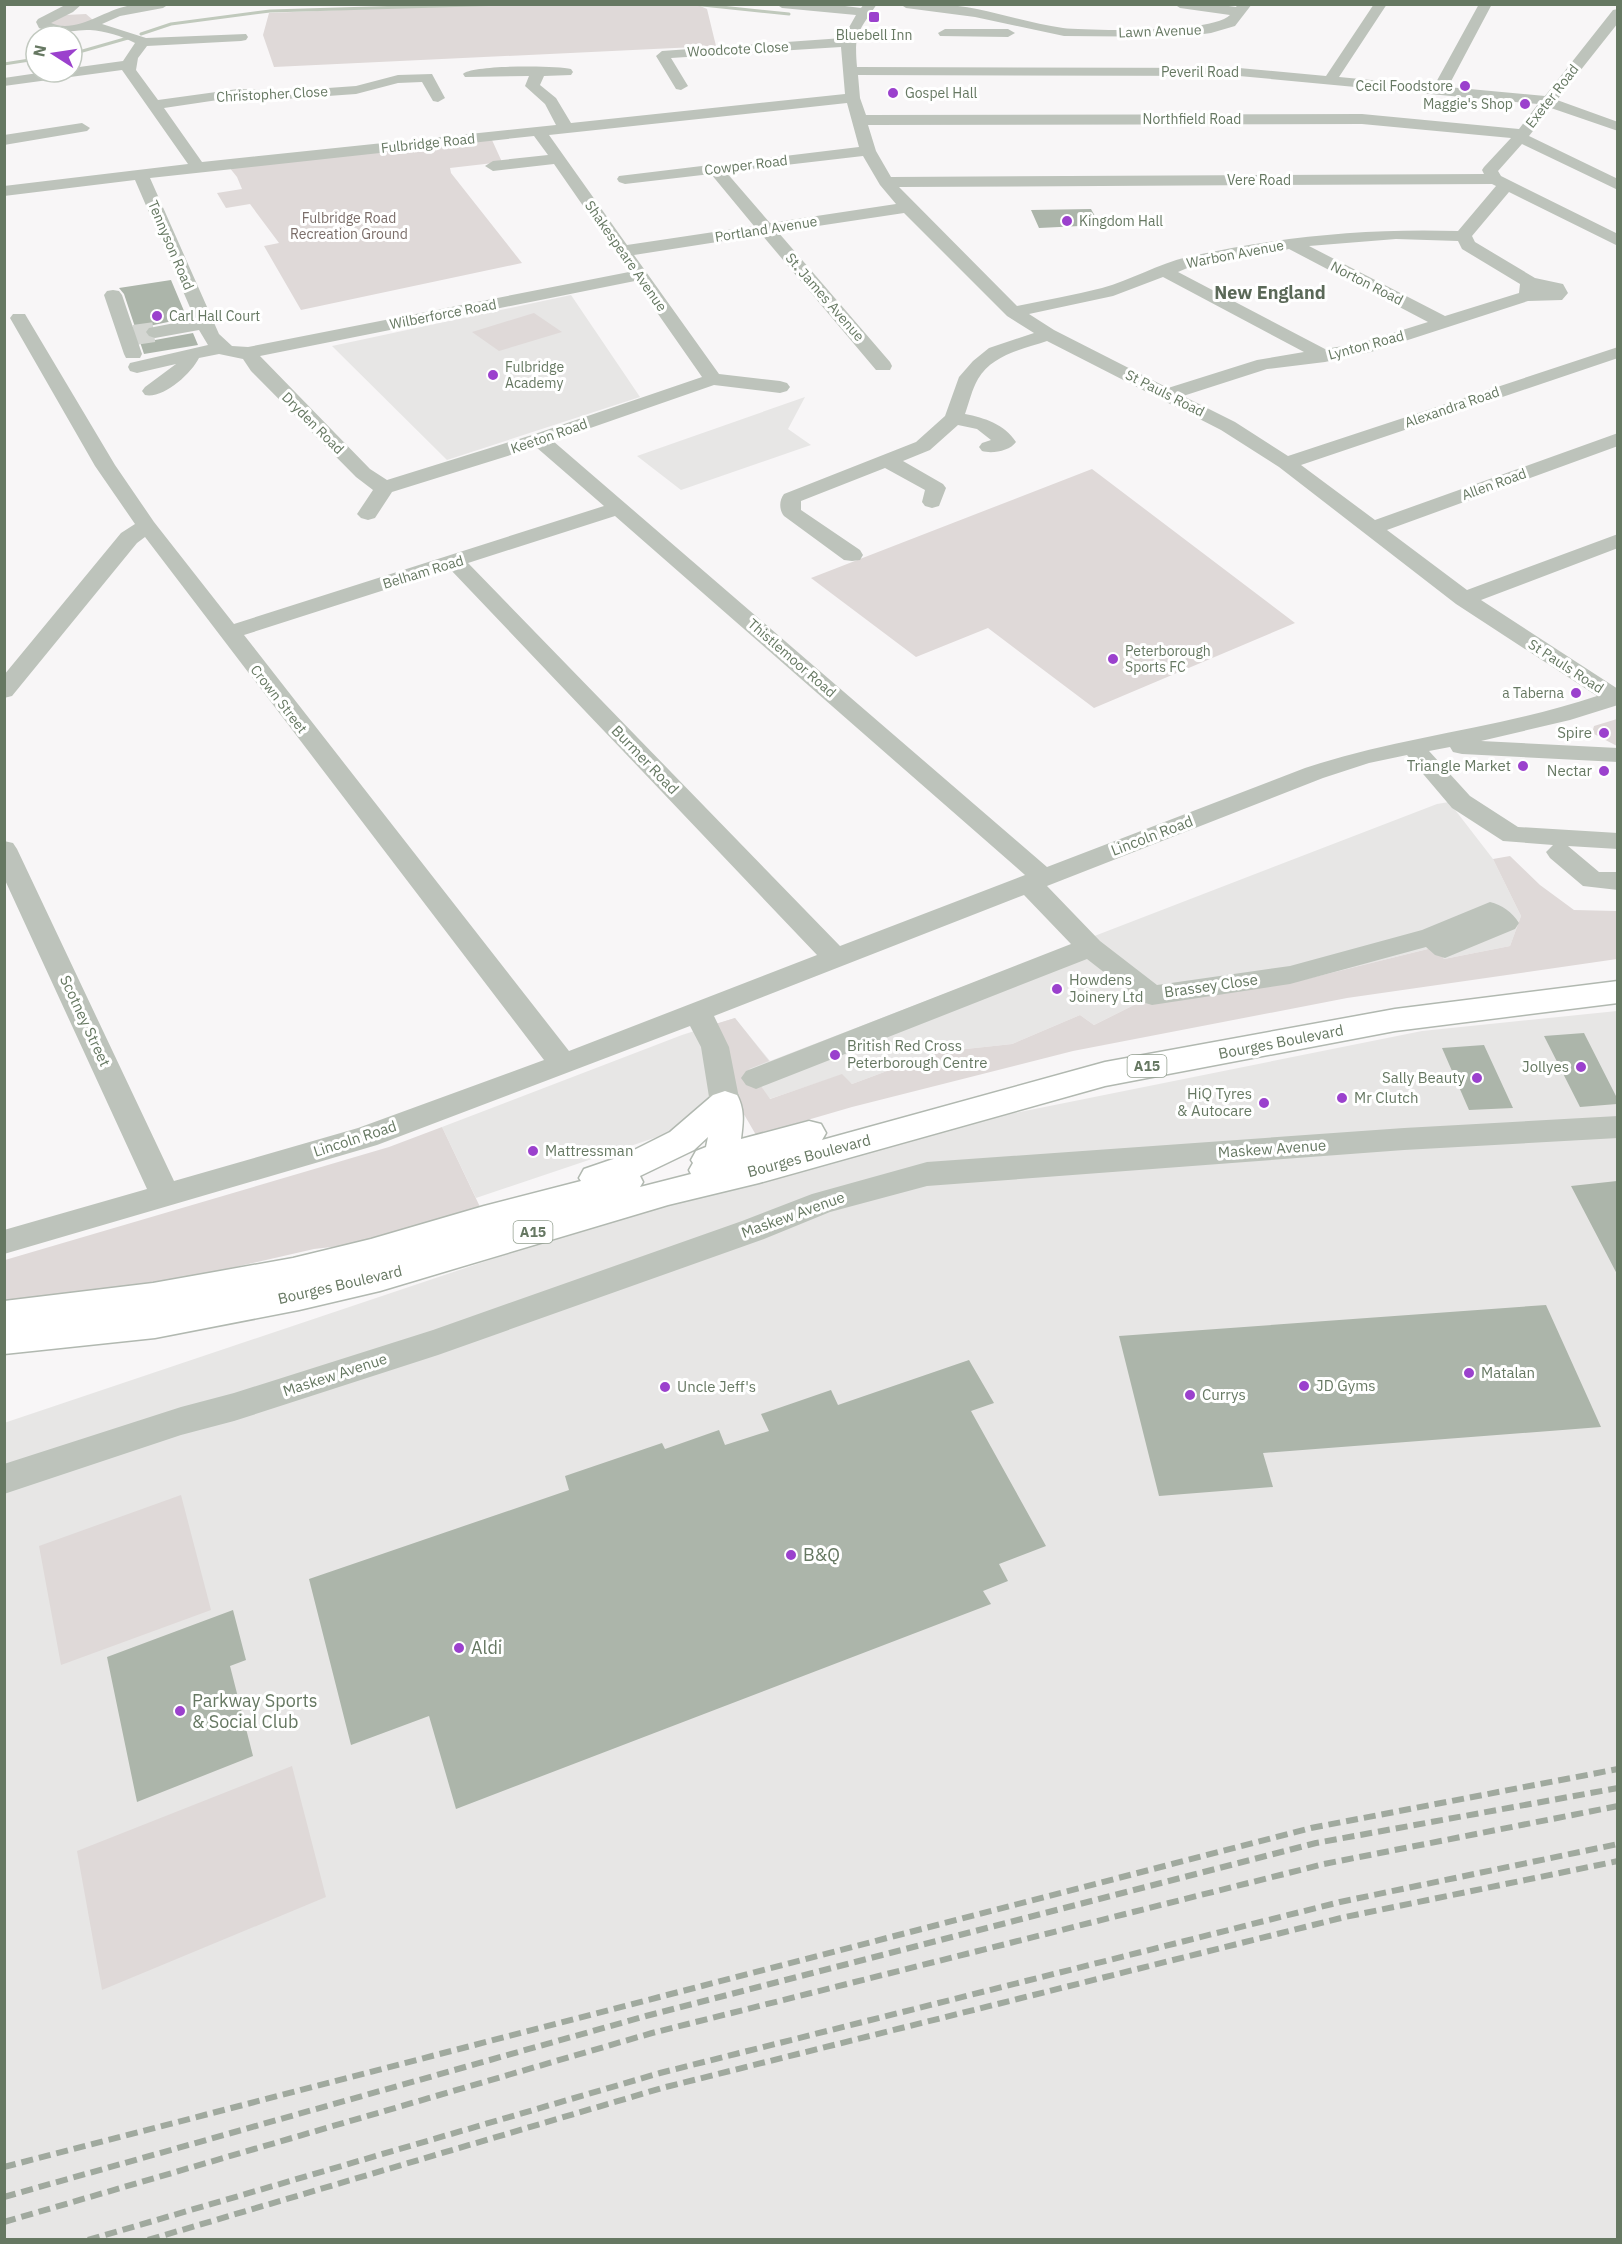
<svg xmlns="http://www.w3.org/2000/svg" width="1622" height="2244" font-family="'IBM Plex Sans',sans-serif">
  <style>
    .built { fill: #e7e6e5 }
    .green { fill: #dfd9d8 }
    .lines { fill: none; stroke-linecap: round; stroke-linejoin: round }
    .stream { stroke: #c0c9bc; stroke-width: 3 }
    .building { fill: #acb5aa }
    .minor-tunnel { stroke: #d4d6d2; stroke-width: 20; stroke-dasharray: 20 10; stroke-linecap: butt }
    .major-casing { stroke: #b1b8b0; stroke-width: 3 }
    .minor { fill: #bdc3bb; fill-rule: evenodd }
    .major { fill: #fff; fill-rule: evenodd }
    .rail { stroke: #a0a99e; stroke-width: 6; stroke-dasharray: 12 6; stroke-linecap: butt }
    .poi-dot { fill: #9b41cd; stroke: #fff; stroke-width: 2 }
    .labels { text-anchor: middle; stroke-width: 6; stroke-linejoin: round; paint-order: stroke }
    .far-street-label { font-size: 14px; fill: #667862; stroke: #fff }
    .far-poi-label { font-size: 14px; fill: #667862; stroke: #fff; text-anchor: start }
    .far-park-label { font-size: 14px; fill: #7b6d69; stroke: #fff }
    .shield { fill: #fff; stroke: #94a091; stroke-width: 1.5 }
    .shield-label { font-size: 14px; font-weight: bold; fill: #667862 }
    .poi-label { font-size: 15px; fill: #667862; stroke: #fff; text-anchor: start }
    .street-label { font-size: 15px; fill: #667862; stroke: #fff }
    .far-district-label { font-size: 18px; font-weight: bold; fill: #5b6958; stroke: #fff }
    .near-poi-label { font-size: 18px; fill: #667862; stroke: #fff; text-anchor: start }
  </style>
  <rect width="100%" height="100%" fill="#f8f6f7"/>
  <path class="built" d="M571,295l69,102 -193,63 -115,-114z
    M805,397l-17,32 23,16 -130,45 -44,-34z
    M1449,802l44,57 28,57 -11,30 -66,13 -8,-12 -142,35 -150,18 -50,25 -14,-10 -68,29 -74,8 -86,32 -11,-9 -365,123 -34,-71 240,-92 53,-17 35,43 667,-257z
    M1617,1011v1228h-1612l-1,-816 634,-213 317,-85 467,-94z"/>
  <path class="green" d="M486,4l212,1 9,4 9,37 -442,21 -11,-32 6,-22z
    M86,14l7,6 -19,7 -23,-2 -1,-4 15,-6z
    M492,140l10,22 -52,6 1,5 71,90 -221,47 -37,-64 15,-3 -29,-39 -24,4 -9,-15 25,-4 -5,-12 -8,-10z
    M534,313l28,19 -63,19 -27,-19z
    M1092,469l203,154 -201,85 -106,-80 -72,29 -105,-79z
    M1617,719v27l-25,-13 2,-7z
    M1510,856l30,29 34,25 43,1v48l-270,39 -274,53 -221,56 -96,28 -25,-43 -19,-67 23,-7 34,43 -20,8 21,30 72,-25 10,10 86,-32 74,-8 68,-29 14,10 50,-25 150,-18 142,-35 8,12 66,-13 11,-30 -28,-57z
    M442,1127l39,82 -106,33 -61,7 -126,29 -153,23 -30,-1v-40l384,-113z
    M181,1495l30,115 -150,55 -22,-119z
    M292,1766l34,131 -224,93 -25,-139z"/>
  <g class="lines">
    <path class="stream" d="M693,4l96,10
      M141,34l30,-10 99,-13 235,-7
      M72,54l56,-16
      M4,64l32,-5"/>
  </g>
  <path class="building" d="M1091,209l9,16 -61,3 -8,-18z
    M171,280l16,38 -38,8 -5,7 4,5 7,2 38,-7 5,12 -54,9 -20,-60 -5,-6z
    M1584,1033l33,65v6l-37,3 -36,-71z
    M1484,1045l29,63 -44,2 -27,-62z
    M1617,1181v93l-46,-88z
    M1546,1305l55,122 -338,26 10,34 -114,9 -40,-160z
    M969,1360l25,43 -23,8 75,135 -47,18 9,17 -25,10 8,13 -535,205 -27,-93 -78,29 -42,-166 260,-89 -4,-14 97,-33 3,6 54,-19 6,15 44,-14 -8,-17 70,-24 7,15z
    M233,1610l13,50 -16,6 23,90 -116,46 -30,-145z"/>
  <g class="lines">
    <path class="minor-tunnel" d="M134,335l21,-3"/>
    <defs>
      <path id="major" d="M1618,981v22l-223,28 -290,55 -346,97 -91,22 -288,86 -81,19 -144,28 -151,16v-53l149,-18 140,-25 78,-19 113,-33 97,-25 -2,-3 5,-9 38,-13 48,-24 43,-37 12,-4 12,4c8,15 6,27 4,44l68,-18 12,3 5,9 -4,7 283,-78 290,-53zM708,1137l-2,10 -10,4 -5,9 2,3 -4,7 2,4 -51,13 3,-5 -3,-6 54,-26z"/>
    </defs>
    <use href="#major" class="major-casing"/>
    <path class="minor" d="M67,4h15l-9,8 -22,11c24,11 52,-12 76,-17 14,-3 28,-2 42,-2l-6,4 -43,8 -18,8 44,14 100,-4 2,3 -2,3 -5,1 -94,5 -9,12 -2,12 22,30 80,-11 48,2 70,-5 42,-11 34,-1 13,24 -7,4 -5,-1 -11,-19 -24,1 -42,11 -70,5 -48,-2 -74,11 38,54 354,-37 -11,-21 -20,-18 4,-10 -64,1 -2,-3c8,-9 93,-9 108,-5l2,3 -2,3 -27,1 -4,9 16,13 15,25 274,-29 -4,-47 -170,11 17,28 -7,4 -5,-1 -20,-33 6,-5 181,-13 13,-23 -74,-7 -6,-4h53l32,4 3,-4h13c-19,28 -23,29 -20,63l382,1 87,8 48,-72h13l-48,73 95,9 45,-82h13l-44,83 97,9 68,-86 5,-1v14l-61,77 61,22v9l-67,-23 -22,28 89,43v11l-96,-46 -24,27 3,5 117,58v12l-109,-54 -37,44 3,6 60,36 28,6 5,9 -6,7 -34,1 -157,51 -46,10 -58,7 -84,27 52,26 53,34 330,-109v11l-317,107 74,55 243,-87v13l-231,84 80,60 151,-56v14l-137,52 137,89v16l-48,15 -89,21 137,7v14l-156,-8 -9,-2 -3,-5 -21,4 41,45 48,31 100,6v16l-50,-3 31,26h19v18l-35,-4 -33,-28 -4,-6 7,-7 -50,-4 -51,-33 -45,-53 -38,8 -46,15 -276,108 53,55 57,44 133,-19 132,-36 68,-28c12,3 22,10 29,21l-4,6 -70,29 -10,-3 -9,-8 -136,37 -138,21 -10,-3 -55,-43 -321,126 -10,4 -10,-4 -5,-7 5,-7 325,-127 -47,-49 -310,121 15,31 11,56 -4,8 -11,3 -11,-3 -4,-8 -9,-56 -11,-21 -313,119 -373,109v-24l143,-41 -143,-311v-37l9,2 4,6 157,332 184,-53 186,-68 -399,-523 -8,6 -125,153 -8,2v-23l117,-142 14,-9 -40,-58 -85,-148 3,-4h12l90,151 39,57 80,102 370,-118 -68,-59 -144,45 -17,26 -7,2 -7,-2 -4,-4 16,-24 -17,-13 -105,-106 -8,-12 -24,-5 -20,4c-8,16 -36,41 -54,37l-3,-4 3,-4 31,-23 -39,9 -7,-2 -2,-4 2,-4 78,-18 -9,-15 -44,8 -6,-2 -3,-4 3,-4 46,-9 -60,-139 -131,16v-10l184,-22 -66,-94 -118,16v-8l41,-6h27v-4l51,-7 12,-18c-13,-7 -30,-12 -45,-13 -19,-1 -33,7 -51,-2l-3,-6 2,-3zM858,75l381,1 299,28 -19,25 -157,-15 -496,1 -6,-17zM847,103l12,44 -240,29 -2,3 2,3 6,2 86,-10 43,52 -127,19 -78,-110zM1362,124l149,14 -27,29 -2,3 2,4 -593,3 -15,-26 -8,-26zM534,136l14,19 -55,6 -8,5 8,5 61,-7 75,108 -381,75 -16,-1 -13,-12 -69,-156zM863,156l17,29 16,19 -126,19 -44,-51zM1492,184l4,2 -38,45c-92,-3 -181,6 -271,26 -29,7 -56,23 -85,31 -28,7 -57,12 -85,18l-118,-119zM904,213l103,103 27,17 -45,15 -16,13 -14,16 -14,39 -29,26 -132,52c-5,6 -5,16 0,22l60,44 8,1 8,-1 3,-5 -3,-5 -59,-40v-9l84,-33 40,22 -3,12 3,4 7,2 7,-2 7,-18 -3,-4 -40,-23 27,-11 28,-25 19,4 14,11 -9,3 -3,4 3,4c10,3 28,0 34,-9 -12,-18 -31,-24 -51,-28 4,-11 7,-25 13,-35 14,-24 45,-30 69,-38l174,89 58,37 177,137 141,92c-95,32 -196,40 -292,72l-258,99 -494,-426 161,-56 66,8 7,-2 3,-4 -3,-4 -7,-2 -61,-7 -85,-119 128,-20 114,135h14l2,-4 -2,-4 -112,-130zM1396,239l62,2 4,8 58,35 -1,9 -74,23 -136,-70zM1289,249l139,73 -67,21 -36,6 -147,-77 14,-6zM1163,277l141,75 -47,8 -89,28 -114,-58 -25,-16 84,-18zM635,281l67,96 -170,58 -145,45 -17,-11 -110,-113zM615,516l410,359 -185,71 -372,-383zM450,569l367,386 -248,96 -325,-416z
      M900,4c26,0 52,0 77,5 29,6 57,15 86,19 27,3 151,5 167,-13l-50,-7 -6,-4h40l22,3 2,-3h14l-17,22 -24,7 -29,4 -118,-1 -89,-19 -69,-9z
      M945,29h63l7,4 -7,4 -68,-1 -2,-3z
      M82,123l8,5 -3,3 -83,14v-10z
      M113,290l6,1 3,4 20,59 -2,4h-14l-2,-4 -20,-59 3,-4z
      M1618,1116v22l-214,12 -477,36 -97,26 -66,27 -326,116 -204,66 -53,14 -177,59v-30l177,-57 53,-14 199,-63 309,-109 70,-27 115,-32 477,-34z"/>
    <use href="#major" class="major"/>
    <path class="rail" d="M4,2167l1307,-339 307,-59
      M4,2197l642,-181 670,-173 302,-55
      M4,2222l648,-189 672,-169 294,-58
      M88,2240l572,-167 680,-171 278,-58
      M148,2240l514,-152 683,-171 273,-56"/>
  </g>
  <g class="poi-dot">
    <rect x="868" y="11" width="12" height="12" rx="3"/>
    <circle cx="1465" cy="86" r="6"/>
    <circle cx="893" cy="93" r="6"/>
    <circle cx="1525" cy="104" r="6"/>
    <circle cx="1067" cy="221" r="6"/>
    <circle cx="157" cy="316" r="6"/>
    <circle cx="493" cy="375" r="6"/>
    <circle cx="1113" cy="659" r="6"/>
    <circle cx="1576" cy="693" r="6"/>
    <circle cx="1604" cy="733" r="6"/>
    <circle cx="1523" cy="766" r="6"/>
    <circle cx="1604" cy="771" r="6"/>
    <circle cx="1057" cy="989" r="6"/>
    <circle cx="835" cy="1055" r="6"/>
    <circle cx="1581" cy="1067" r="6"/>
    <circle cx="1477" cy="1078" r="6"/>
    <circle cx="1342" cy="1098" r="6"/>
    <circle cx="1264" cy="1103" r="6"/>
    <circle cx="533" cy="1151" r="6"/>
    <circle cx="1469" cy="1373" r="6"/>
    <circle cx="1304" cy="1386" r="6"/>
    <circle cx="665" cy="1387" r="6"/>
    <circle cx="1190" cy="1395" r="6"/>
    <circle cx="791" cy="1555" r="6"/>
    <circle cx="459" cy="1648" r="6"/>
    <circle cx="180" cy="1711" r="6"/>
  </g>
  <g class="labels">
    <g class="far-street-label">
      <text transform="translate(1160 31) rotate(-2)" y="5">Lawn Avenue</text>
      <text transform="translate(738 49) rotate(-3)" y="5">Woodcote Close</text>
      <text x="1200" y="77">Peveril Road</text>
      <text transform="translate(272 94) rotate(-3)" y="5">Christopher Close</text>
      <text transform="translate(1552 96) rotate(-52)" y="5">Exeter Road</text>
      <text x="1192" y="124">Northfield Road</text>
      <text transform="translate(428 143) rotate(-6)" y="5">Fulbridge Road</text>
      <text transform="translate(746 165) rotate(-7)" y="5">Cowper Road</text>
      <text x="1259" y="185">Vere Road</text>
      <text transform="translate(766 229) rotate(-9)" y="5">Portland Avenue</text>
      <text transform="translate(171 245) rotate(67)" y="5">Tennyson Road</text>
      <text transform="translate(1235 254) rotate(-11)" y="5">Warbon Avenue</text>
      <text transform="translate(626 256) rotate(55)" y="5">Shakespeare Avenue</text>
      <text transform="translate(1367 283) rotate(27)" y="5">Norton Road</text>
      <text transform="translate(825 297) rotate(49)" y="5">St. James Avenue</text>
      <text transform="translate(443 314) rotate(-11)" y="5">Wilberforce Road</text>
      <text transform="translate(1366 345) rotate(-15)" y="5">Lynton Road</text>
      <text transform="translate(1165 393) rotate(27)" y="5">St Pauls Road</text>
      <text transform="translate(1452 407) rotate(-19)" y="5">Alexandra Road</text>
      <text transform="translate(313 423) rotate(45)" y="5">Dryden Road</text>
      <text transform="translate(549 436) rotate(-19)" y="5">Keeton Road</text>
      <text transform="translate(1494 484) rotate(-20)" y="5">Allen Road</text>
      <text transform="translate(423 572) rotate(-17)" y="5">Belham Road</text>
      <text transform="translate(792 658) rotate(41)" y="5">Thistlemoor Road</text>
      <text transform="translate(1566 666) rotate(33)" y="5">St Pauls Road</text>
      <text transform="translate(279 699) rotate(52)" y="5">Crown Street</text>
    </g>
    <g class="far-poi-label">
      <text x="874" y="40" text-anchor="middle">Bluebell Inn</text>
      <text x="1453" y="91" text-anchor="end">Cecil Foodstore</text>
      <text x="905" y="98">Gospel Hall</text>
      <text x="1513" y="109" text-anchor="end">Maggie's Shop</text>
      <text x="1079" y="226">Kingdom Hall</text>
      <text x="169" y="321">Carl Hall Court</text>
      <text x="505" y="372">Fulbridge<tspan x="505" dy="16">Academy</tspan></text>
      <text x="1125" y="656">Peterborough<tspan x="1125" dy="16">Sports FC</tspan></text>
      <text x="1564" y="698" text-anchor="end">a Taberna</text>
    </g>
    <g class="far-park-label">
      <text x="349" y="223">Fulbridge Road<tspan x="349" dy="16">Recreation Ground</tspan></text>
    </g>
    <g class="shield">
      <rect x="1127.5" y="1055" width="39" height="22" rx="4.5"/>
      <rect x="513.5" y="1221" width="39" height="22" rx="4.5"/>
    </g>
    <g class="shield-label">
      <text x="1147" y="1071">A15</text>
      <text x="533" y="1237">A15</text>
    </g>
    <g class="poi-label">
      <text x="1592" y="738" text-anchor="end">Spire</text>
      <text x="1511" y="771" text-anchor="end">Triangle Market</text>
      <text x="1592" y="776" text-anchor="end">Nectar</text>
      <text x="1069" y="985">Howdens<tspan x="1069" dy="17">Joinery Ltd</tspan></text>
      <text x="847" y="1051">British Red Cross<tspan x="847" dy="17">Peterborough Centre</tspan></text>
      <text x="1569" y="1072" text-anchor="end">Jollyes</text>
      <text x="1465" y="1083" text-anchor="end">Sally Beauty</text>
      <text x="1252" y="1099" text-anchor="end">HiQ Tyres<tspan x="1252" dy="17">&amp; Autocare</tspan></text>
      <text x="1354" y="1103">Mr Clutch</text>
      <text x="545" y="1156">Mattressman</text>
      <text x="1481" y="1378">Matalan</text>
      <text x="1316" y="1391">JD Gyms</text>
      <text x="677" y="1392">Uncle Jeff's</text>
      <text x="1202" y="1400">Currys</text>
    </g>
    <g class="street-label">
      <text transform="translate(645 760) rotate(46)" y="5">Burmer Road</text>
      <text transform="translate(1152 836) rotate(-21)" y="5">Lincoln Road</text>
      <text transform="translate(1211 986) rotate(-8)" y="5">Brassey Close</text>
      <text transform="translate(85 1021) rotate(65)" y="5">Scotney Street</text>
      <text transform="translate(1281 1042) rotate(-11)" y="5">Bourges Boulevard</text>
      <text transform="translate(355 1139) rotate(-18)" y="5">Lincoln Road</text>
      <text transform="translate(1272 1149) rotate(-4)" y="5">Maskew Avenue</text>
      <text transform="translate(809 1156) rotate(-15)" y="5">Bourges Boulevard</text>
      <text transform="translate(793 1215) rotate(-20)" y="5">Maskew Avenue</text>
      <text transform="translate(340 1285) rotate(-13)" y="5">Bourges Boulevard</text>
      <text transform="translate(335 1375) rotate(-18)" y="5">Maskew Avenue</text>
    </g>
    <g class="far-district-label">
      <text x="1270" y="299">New England</text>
    </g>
    <g class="near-poi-label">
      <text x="803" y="1561">B&amp;Q</text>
      <text x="471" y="1654">Aldi</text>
      <text x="192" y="1707">Parkway Sports<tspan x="192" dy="21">&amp; Social Club</tspan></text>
    </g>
  </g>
  <rect width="1622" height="2244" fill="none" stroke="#667862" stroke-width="12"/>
  <g transform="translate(54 54) rotate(282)"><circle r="28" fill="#ffffff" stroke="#c2c9c0" stroke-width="1.5"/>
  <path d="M0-4.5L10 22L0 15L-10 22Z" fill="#9b41cd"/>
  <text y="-9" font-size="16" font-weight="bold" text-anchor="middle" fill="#667862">N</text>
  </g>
</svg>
